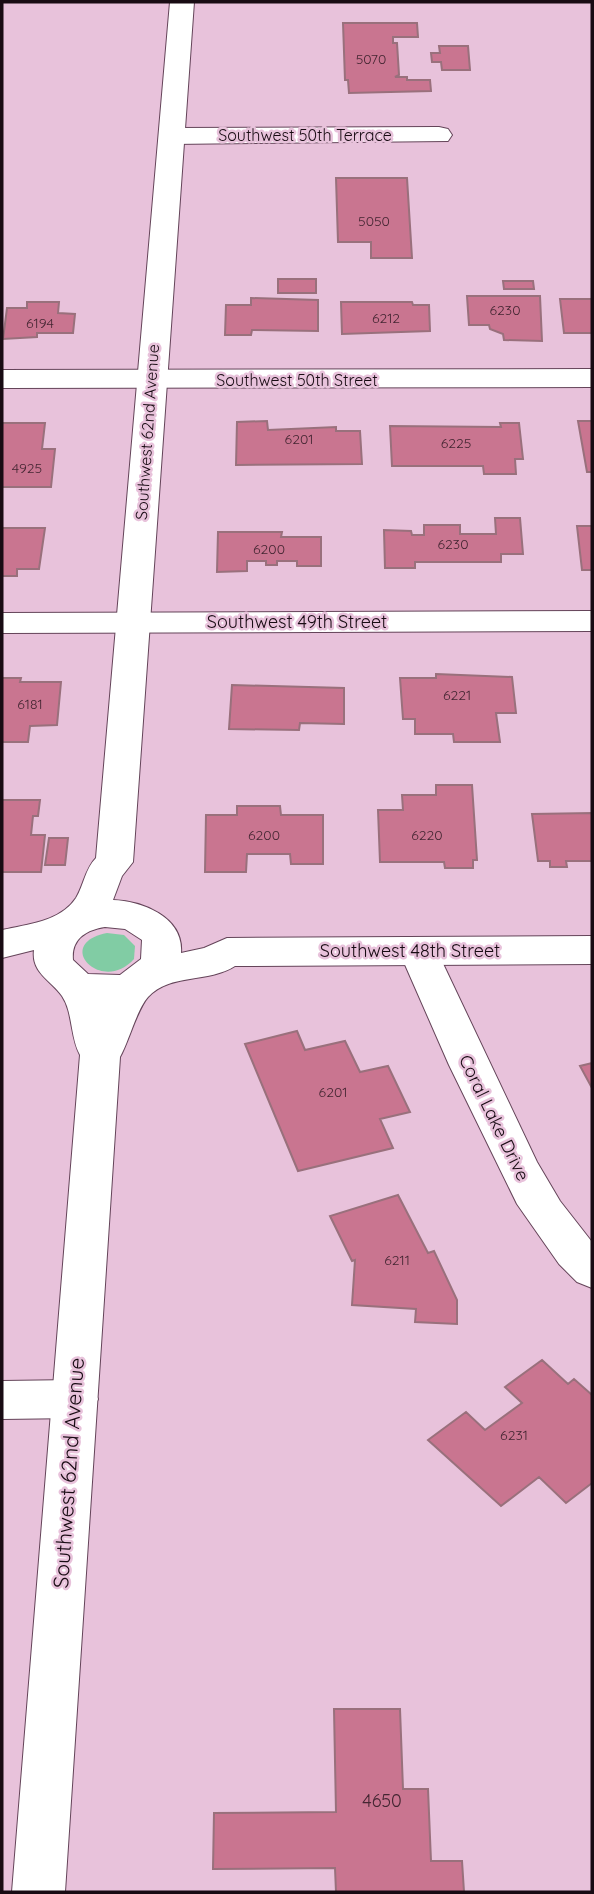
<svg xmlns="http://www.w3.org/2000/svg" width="594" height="1894" font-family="Quicksand,sans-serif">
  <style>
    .green { fill: #81cca4 }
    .building { fill: #c97590; stroke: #99707c; stroke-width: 2 }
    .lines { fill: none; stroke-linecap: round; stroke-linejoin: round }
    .minor-casing { stroke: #644459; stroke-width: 2 }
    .tertiary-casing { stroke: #644459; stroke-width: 2 }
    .minor { fill: #fff; fill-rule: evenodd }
    .tertiary { fill: #fff; fill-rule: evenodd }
    .labels { text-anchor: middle; stroke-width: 5; stroke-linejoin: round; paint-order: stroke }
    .number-label { font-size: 14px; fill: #442632 }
    .far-street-label { font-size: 16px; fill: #180b13; stroke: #e8c2db }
    .street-label { font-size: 18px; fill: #180b13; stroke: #e8c2db }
    .near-number-label { font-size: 18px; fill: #442632 }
    .near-street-label { font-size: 21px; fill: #180b13; stroke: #e8c2db }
  </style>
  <rect width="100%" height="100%" fill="#e8c2db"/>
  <path class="green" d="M107,933l17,2 11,11 -1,13c-32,36 -82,-15 -27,-26z"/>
  <path class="building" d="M343,23h74l1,14h-25v6h4l2,32 -4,2h12v3h23l1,11 -82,2 -1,-13h-3z
    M439,46h29l2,24h-28l-1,-8h-9l-1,-9h9z
    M336,178h71l5,80h-41v-16h-33z
    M278,279h38v14h-38z
    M503,281h30l1,8h-30z
    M467,296h73l2,45 -38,-1 -1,-6 -13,-5 -1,-4h-20z
    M251,298l67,2v31l-66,-1 -1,5h-26l1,-30h25z
    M560,299h32v34h-28z
    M27,302h32l-1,11 17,1 -2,19h-36v4l-34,2 4,-31h20z
    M341,302h71l1,3h16l1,26 -88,3z
    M267,421l1,9 68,-3v4h24l2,33 -126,1 1,-43z
    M578,421h14v51h-5z
    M2,423h43l-3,26h13l-4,38h-49z
    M500,423h19l4,36h-8l1,15h-32l-1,-8h-91l-2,-40 111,1z
    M495,518h25l3,36h-22v8h-86v6h-30l-1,-38 27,1 1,4h12v-10h36v9h36z
    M577,526h15v44h-10z
    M2,528h43l-6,41h-22v7h-15z
    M218,532h64l-1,5h40v29h-24v-5h-20v4h-11v-4h-19v10l-30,1z
    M436,674l76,3 4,36h-20l4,29h-46l-1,-8h-38v-15h-12l-3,-41h36z
    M2,678h19l-1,4h41l-4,43 -27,1 -2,16h-26z
    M232,685l112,3v36l-44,-1 -1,7 -70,-1z
    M436,785h36l5,75h-4v8h-28l-1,-6h-64l-2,-52h25l-1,-15h34z
    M2,800h38l-2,16h-5l-2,19h14l-4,37h-39z
    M237,806h43l1,9h42v49h-32l-1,-10h-43l-1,18h-41l1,-57h31z
    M592,813v48h-26l1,6h-17v-6h-12l-6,-47z
    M49,838h19l-3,27h-20z
    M297,1031l8,19 40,-9 15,31 28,-6 22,46 -30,7 13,29 -95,23 -53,-127z
    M592,1063v25l-12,-22z
    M398,1195l30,58 6,-2 23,49v24l-42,-2 1,-13 -64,-4 3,-45 -3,1 -22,-45z
    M542,1360l26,24 6,-5 18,16v88l-26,20 -27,-26 -38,29 -73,-66 38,-28 19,18 37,-27 -17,-16z
    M334,1709h66l3,80h25l3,72h31l2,31h-128l-1,-24 -122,1 1,-56 122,-1z"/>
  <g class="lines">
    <defs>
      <path id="minor" d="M439,127l9,2 4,6 -4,6 -276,3 -9,-2 -4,-6 4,-6 9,-2z
        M592,369v18l-590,1v-18z
        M592,611v20l-590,2v-20z
        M418,937l14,4 5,10 100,211 23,39 32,41v46l-15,-6 -18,-18 -42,-60 -68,-139 -50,-114 5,-10z
        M75,1380l16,5 7,14 -7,14 -16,5 -73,1v-38z"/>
      <path id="tertiary" d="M170,2h24l-61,860 -11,14 -9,24c29,1 71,17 68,53l23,-5 23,-10 365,-2v28l-357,2c-26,17 -65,7 -87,31 -11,12 -19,44 -28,60l-55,835h-53l68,-837c-10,-18 -7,-43 -18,-59 -11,-16 -31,-23 -28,-46l-32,8v-28c26,-6 58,-8 74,-32 8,-13 9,-29 20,-40zM105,927l20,2 17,11 -1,19 -21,16 -32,-1 -15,-14c-2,-21 13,-30 32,-33z"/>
    </defs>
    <use href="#minor" class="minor-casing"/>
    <use href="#tertiary" class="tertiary-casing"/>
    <use href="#minor" class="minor"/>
    <use href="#tertiary" class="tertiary"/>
  </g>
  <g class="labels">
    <g class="number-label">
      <text x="371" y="64">5070</text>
      <text x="374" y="226">5050</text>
      <text x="505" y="315">6230</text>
      <text x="386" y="323">6212</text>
      <text x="40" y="328">6194</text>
      <text x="299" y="444">6201</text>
      <text x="456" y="448">6225</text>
      <text x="27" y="473">4925</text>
      <text x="453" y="549">6230</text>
      <text x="269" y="554">6200</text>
      <text x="457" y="700">6221</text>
      <text x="30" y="709">6181</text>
      <text x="264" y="840">6200</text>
      <text x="427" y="840">6220</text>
      <text x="333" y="1097">6201</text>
      <text x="397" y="1265">6211</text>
      <text x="514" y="1440">6231</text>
    </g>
    <g class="far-street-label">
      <text x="305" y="141">Southwest 50th Terrace</text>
      <text x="297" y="386">Southwest 50th Street</text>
      <text transform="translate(147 432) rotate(-86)" y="6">Southwest 62nd Avenue</text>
    </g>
    <g class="street-label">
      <text x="297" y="628">Southwest 49th Street</text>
      <text x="410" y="957">Southwest 48th Street</text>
      <text transform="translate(494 1118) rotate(64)" y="6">Coral Lake Drive</text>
    </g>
    <g class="near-number-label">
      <text x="382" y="1807">4650</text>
    </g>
    <g class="near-street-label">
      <text transform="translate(69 1473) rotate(-86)" y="7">Southwest 62nd Avenue</text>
    </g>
  </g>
  <rect width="594" height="1894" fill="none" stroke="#180b13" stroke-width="7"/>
</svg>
